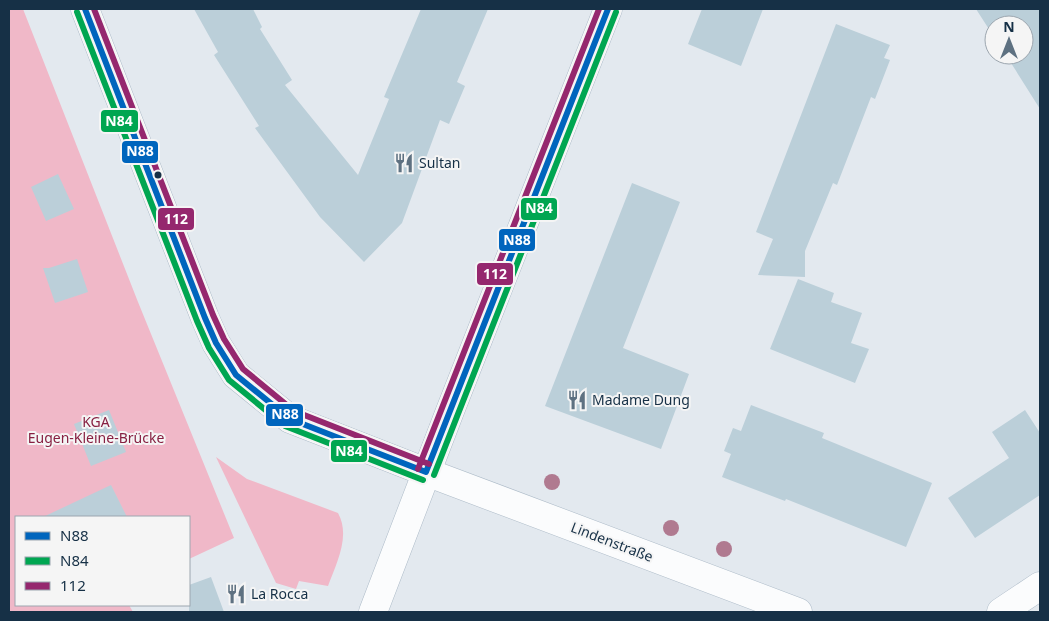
<svg xmlns="http://www.w3.org/2000/svg" width="1049" height="621" font-family="'Noto Sans',sans-serif">
  <style>
    .green { fill: #f0b8c8 }
    .building { fill: #bbcfd9 }
    .lines { fill: none; stroke-linecap: round; stroke-linejoin: round }
    .minor-casing { stroke: #adbbc8; stroke-width: 29 }
    .major-casing { stroke: #adbbc8; stroke-width: 29 }
    .minor { stroke: #fbfcfd; stroke-width: 28 }
    .major { stroke: #fbfcfd; stroke-width: 28 }
    .bus-1-casing { stroke: #f5f5f5; stroke-width: 10 }
    .bus-2-casing { stroke: #f5f5f5; stroke-width: 10 }
    .bus-3-casing { stroke: #f5f5f5; stroke-width: 10 }
    .bus-1 { stroke: #0065bd; stroke-width: 6 }
    .bus-2 { stroke: #00a651; stroke-width: 6 }
    .bus-3 { stroke: #95276e; stroke-width: 6 }
    .tree { fill: #b07a90 }
    .bus-dot { fill: #163046; stroke: #f5f5f5; stroke-width: 2 }
    .labels { text-anchor: middle; stroke-width: 4; stroke-linejoin: round; paint-order: stroke }
    .poi-label { font-size: 14px; fill: #163046; stroke: #f5f5f5; text-anchor: start }
    .park-label { font-size: 14px; fill: #872042; stroke: #f5f5f5 }
    .street-label { font-size: 14px; fill: #163046; stroke: #f5f5f5 }
    .line-badge { stroke: #f5f5f5; stroke-width: 2 }
    .badge-label { font-size: 14px; text-anchor: middle; font-weight: bold; fill: #fff }
  </style>
  <rect width="100%" height="100%" fill="#e3e9ef"/>
  <path class="green" d="M9,9h14l115,293 96,236 -45,21v-42h-173v88h113l4,7h-124z
    M216,457l31,22 91,34c13,23 -2,51 -10,73l-29,-5 -3,8 -20,-6z"/>
  <path class="building" d="M194,9h59l9,18 -2,2 32,51 -7,5 73,90 31,-76 -5,-2 37,-88h67l-31,73 8,4 -16,38 -9,-4 -38,103 -38,39 -44,-45 -65,-89 4,-2 -45,-71 4,-3z
    M702,9h61l-22,57 -53,-22z
    M976,9h64v100l-34,-54h18v-30h-30v12z
    M836,24l54,21 -6,13 6,2 -15,39 -4,-2 -34,88 -4,-2 -28,68v26l-47,-2 15,-36 -17,-7z
    M58,174l16,35 -28,12 -15,-34z
    M632,183l48,19 -57,146 66,26 -28,75 -116,-43z
    M77,259l11,33 -33,11 -12,-35h6z
    M798,279l36,14 -3,9 31,11 -11,30 18,6 -14,34 -85,-34z
    M751,405l73,28 -2,5 110,45 -26,64 -120,-48 -1,2 -63,-24 9,-23 -7,-3 9,-23 8,3z
    M109,410l17,42 -35,14 -17,-42z
    M1025,410l15,23v62l-65,43 -27,-40 61,-40 -17,-26z
    M111,485l16,32h-84z
    M211,577l13,35h-35v-27z"/>
  <g class="lines">
    <defs>
      <path id="minor" d="M426,472l372,140
        M1001,612l39,-26"/>
      <path id="major" d="M85,9l120,309 11,25 20,32 54,44 136,53
        M373,612l77,-201 158,-402"/>
    </defs>
    <use href="#minor" class="minor-casing"/>
    <use href="#major" class="major-casing"/>
    <use href="#minor" class="minor"/>
    <use href="#major" class="major"/>
    <defs>
      <path id="bus-1" d="M85,9l120,309 11,25 20,32 54,44 136,53
        M426,472l182,-463"/>
      <path id="bus-2" d="M77,12l120,309 12,27 20,32 56,46 138,54
        M434,475l182,-463"/>
      <path id="bus-3" d="M94,9l119,306 11,24 19,30 51,42 135,53
        M418,469l181,-460"/>
    </defs>
    <use href="#bus-1" class="bus-1-casing"/>
    <use href="#bus-2" class="bus-2-casing"/>
    <use href="#bus-3" class="bus-3-casing"/>
    <use href="#bus-1" class="bus-1"/>
    <use href="#bus-2" class="bus-2"/>
    <use href="#bus-3" class="bus-3"/>
  </g>
  <g class="tree">
    <circle cx="552" cy="482" r="8"/>
    <circle cx="671" cy="528" r="8"/>
    <circle cx="724" cy="549" r="8"/>
  </g>
  <defs>
    <symbol id="restaurant-bare" viewBox="-9 -9 18 18"><path d="M-5-6h1v4h1v-4h1v4h1v-4h1v5L-1.5 .5V6h-2V.5L-5-1ZM5-6V6H3V1.5H1.5Q1.5-4 5-6Z" fill="#5e7181" stroke="#f5f5f5" stroke-width="2.5" paint-order="stroke"/></symbol>
  </defs>
  <g fill-rule="evenodd">
    <use href="#restaurant-bare" x="390" y="149" width="28" height="28"/>
    <use href="#restaurant-bare" x="563" y="386" width="28" height="28"/>
    <use href="#restaurant-bare" x="222" y="580" width="28" height="28"/>
  </g>
  <circle class="bus-dot" cx="158" cy="175" r="4.5"/>
  <g class="labels">
    <g class="poi-label">
      <text x="419" y="168">Sultan</text>
      <text x="592" y="405">Madame Dung</text>
      <text x="251" y="599">La Rocca</text>
    </g>
    <g class="park-label">
      <text x="96" y="427">KGA<tspan x="96" dy="16">Eugen-Kleine-Brücke</tspan></text>
    </g>
    <g class="street-label">
      <text transform="translate(612 542) rotate(21)" y="5">Lindenstraße</text>
    </g>
  </g>
  <g class="line-badge">
    <rect x="100" y="109" width="39" height="24" rx="5" fill="#00a651"/>
    <rect x="121" y="140" width="38" height="24" rx="5" fill="#0065bd"/>
    <rect x="520" y="197" width="38" height="24" rx="5" fill="#00a651"/>
    <rect x="157" y="207" width="38" height="24" rx="5" fill="#95276e"/>
    <rect x="498" y="228" width="38" height="24" rx="5" fill="#0065bd"/>
    <rect x="476" y="262" width="38" height="24" rx="5" fill="#95276e"/>
    <rect x="265" y="403" width="39" height="24" rx="5" fill="#0065bd"/>
    <rect x="330" y="439" width="38" height="24" rx="5" fill="#00a651"/>
  </g>
  <g class="badge-label">
    <text x="119" y="126">N84</text>
    <text x="140" y="156">N88</text>
    <text x="539" y="213">N84</text>
    <text x="176" y="224">112</text>
    <text x="517" y="245">N88</text>
    <text x="495" y="279">112</text>
    <text x="285" y="419">N88</text>
    <text x="349" y="456">N84</text>
  </g>
  <rect width="1049" height="621" fill="none" stroke="#163046" stroke-width="20"/>
  <rect x="15" y="516" width="175" height="90" fill="#f5f5f5" stroke="#9ca6af"/>
  <rect x="25" y="532" width="25" height="8" fill="#0065bd" stroke="#9ca6af"/>
  <text x="60" y="541" font-size="15" fill="#163046">N88</text>
  <rect x="25" y="557" width="25" height="8" fill="#00a651" stroke="#9ca6af"/>
  <text x="60" y="566" font-size="15" fill="#163046">N84</text>
  <rect x="25" y="582" width="25" height="8" fill="#95276e" stroke="#9ca6af"/>
  <text x="60" y="591" font-size="15" fill="#163046">112</text>
  <g transform="translate(1009 40)"><circle r="24" fill="#f5f5f5" stroke="#9ca6af"/>
  <path d="M0-4L9 19L0 12L-9 19Z" fill="#5e7181"/>
  <text y="-8" font-size="14" font-weight="bold" text-anchor="middle" fill="#163046">N</text>
  </g>
</svg>
